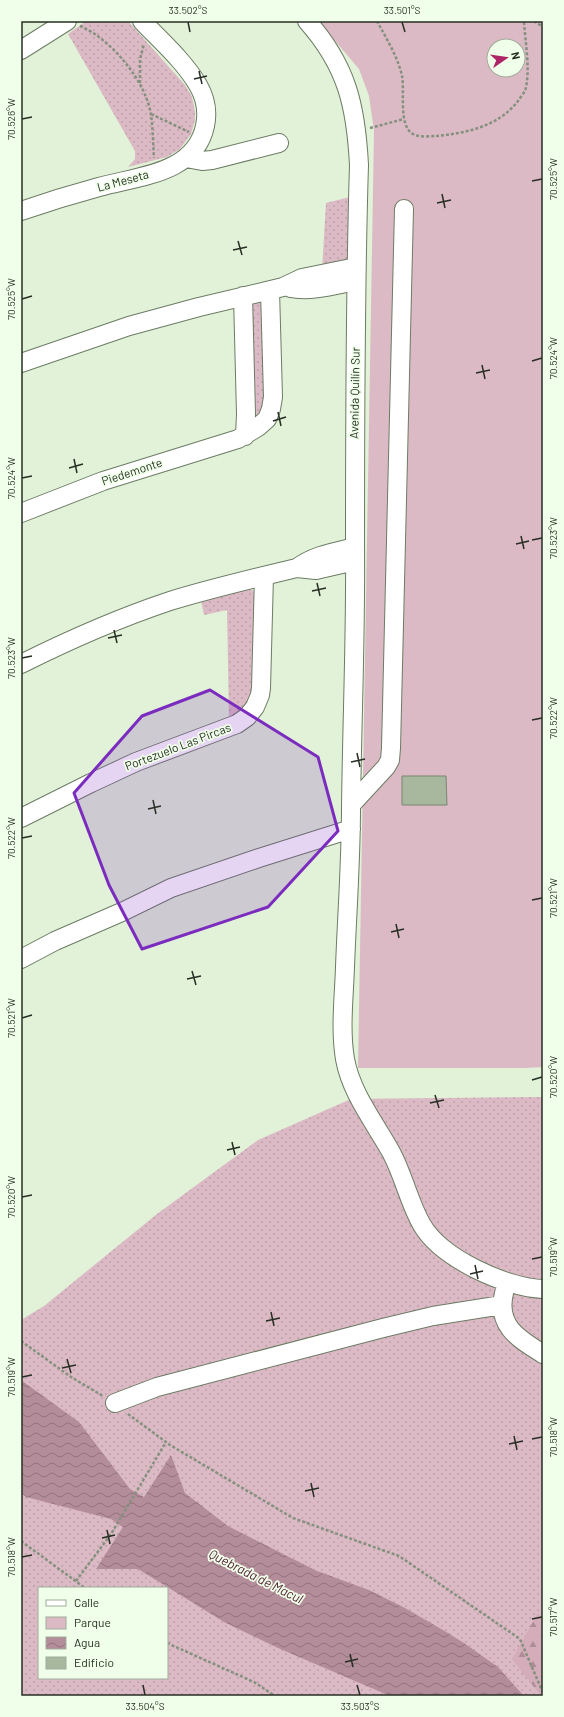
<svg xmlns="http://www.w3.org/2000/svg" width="564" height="1717" font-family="Barlow,sans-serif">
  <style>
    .grass { fill: url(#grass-dots); fill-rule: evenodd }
    .forest { fill: url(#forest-firs) }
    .park { fill: #dcbac5; fill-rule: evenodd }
    .water { fill: url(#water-waves) }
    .building { fill: #a7b89f; stroke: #77866e }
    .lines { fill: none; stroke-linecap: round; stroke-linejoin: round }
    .minor-casing { stroke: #6c7c64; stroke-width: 20 }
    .path { stroke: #85917f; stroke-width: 2.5; stroke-dasharray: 3 2; stroke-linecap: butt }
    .minor { stroke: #fff; stroke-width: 18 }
    .marked { fill: #7b2cbf; fill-opacity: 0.2; stroke: #7b2cbf; stroke-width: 3; stroke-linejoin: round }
    .ticks { fill: none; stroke: #272e24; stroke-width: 1.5 }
    .labels { text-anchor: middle; stroke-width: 3.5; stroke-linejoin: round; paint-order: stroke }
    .street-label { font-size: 12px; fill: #272e24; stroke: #f0ffe9 }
    .water-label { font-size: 13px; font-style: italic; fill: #562338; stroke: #f0ffe9 }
    .neatline { fill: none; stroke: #272e24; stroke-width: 1.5 }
    .ticks-label { font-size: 10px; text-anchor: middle; fill: #272e24 }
  </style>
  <defs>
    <pattern id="grass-dots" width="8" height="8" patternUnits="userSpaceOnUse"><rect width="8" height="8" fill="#dcbac5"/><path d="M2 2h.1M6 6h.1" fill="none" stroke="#bda0a9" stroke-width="1.8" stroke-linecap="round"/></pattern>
    <pattern id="forest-firs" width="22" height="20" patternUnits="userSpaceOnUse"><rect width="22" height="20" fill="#d4acba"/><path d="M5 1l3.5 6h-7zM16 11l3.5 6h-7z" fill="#ac8c97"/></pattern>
    <pattern id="water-waves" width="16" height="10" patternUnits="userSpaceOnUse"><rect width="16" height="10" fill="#b48d9a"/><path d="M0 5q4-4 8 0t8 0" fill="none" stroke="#92747d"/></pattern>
  </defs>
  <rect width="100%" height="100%" fill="#e1f2d8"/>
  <path class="grass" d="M86,21h42l57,64 7,12 3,15v8l-4,14 -11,15 -13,8 -39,10 7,-8v-8l-67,-117z
    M350,197l-1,70 -27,4 4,-68z
    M254,302h4l6,4 4,101 -12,10 -4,-1 -2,-108z
    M250,588l4,4 1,4v89l-7,21 -19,13 -2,-109 -23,5 -3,-15z
    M543,1097v599h-522v-376l23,-14 113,-92 101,-74 93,-41zM39,1588h128v90h-128z"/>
  <path class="forest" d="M538,1613l5,6v77h-2l-29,-37z"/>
  <path class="park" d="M318,21h225v1046l-17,1h-168l16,-937 -5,-35 -10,-27zM494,46h24v24h-24z"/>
  <path class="water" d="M21,1380l58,42 51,67 14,8 27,-42 14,38 43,33 89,45 52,19 36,18 38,22 21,13 34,24 26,29h-134l-112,-48 -54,-26 -86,-53h-42l27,-42 -12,-8 -85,-22 -5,-4z"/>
  <path class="building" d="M402,776h44l1,29h-45z"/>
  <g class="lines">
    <defs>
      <path id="minor" d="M307,21c40,45 49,85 52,144 -4,127 -4,253 -4,380 1,88 -3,175 -4,263 0,53 -4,106 -6,159 -1,31 -5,62 0,92 6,34 30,64 46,93 13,24 18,51 31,73 19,33 84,63 121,64
        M21,50l46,-29
        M186,158l16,3 10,-1 67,-17
        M21,211c26,-9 52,-17 78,-24 39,-11 96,-13 106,-61 3,-14 0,-29 -7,-41 -14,-24 -37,-44 -56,-64
        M290,288c22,4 45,-3 66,-7
        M243,296l3,118 -1,22
        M21,363l108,-37 70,-19 84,-20 19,-9 54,-11
        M21,513l82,-32 135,-42 20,-12 9,-8 4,-10 2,-12 -3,-107
        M297,568l19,2 39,-9
        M21,664c48,-24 98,-46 149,-63 42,-13 85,-23 127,-33 17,-13 38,-16 58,-21
        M351,805l35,-38 4,-7 1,-12 13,-539
        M21,818l70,-35 45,-21 101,-38 10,-7 8,-10 5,-12 1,-7 3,-112
        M21,959l34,-18 69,-30 47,-23 88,-30 92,-29
        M504,1293c-8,33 15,46 39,61
        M115,1403l42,-16 226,-59 50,-12 69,-11"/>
    </defs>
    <use href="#minor" class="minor-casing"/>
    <path class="path" d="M377,21c9,17 21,36 25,55 3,15 -4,50 11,58 7,4 17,2 24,2 30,-3 62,-10 81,-35 2,-3 5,-7 7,-10 6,-20 0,-49 -1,-70
      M534,21l9,6
      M80,26c31,13 66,55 71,89 2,14 2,29 3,43
      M140,83v-24l4,-15
      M151,114l38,18
      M370,128l34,-9
      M21,1341l50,36 32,19
      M128,1414l42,31 123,73 106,38 121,83 23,54
      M21,1541l64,47
      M76,1581l35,-47 55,-92
      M167,1643l87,39 21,14"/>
    <use href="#minor" class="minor"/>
  </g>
  <path class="marked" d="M210,690l108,67 20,74 -70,76 -126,42 -33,-64 -35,-92 68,-77z"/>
  <path class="ticks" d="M188,22l2,10M402,22l3,10M199,71l3,13M194,79l13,-3M22,119l10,-2M532,181l10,-2M442,194l3,14M437,203l14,-3M238,241l4,14M233,250l14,-3M22,299l10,-3M532,361l10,-3M482,365l3,14M476,373l14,-3M278,412l3,14M273,421l13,-4M74,459l3,14M69,468l14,-4M22,478l10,-2M521,536l3,13M532,540l10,-2M516,544l13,-3M317,583l3,13M312,591l14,-3M114,630l3,13M108,638l14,-3M22,658l10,-2M532,720l10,-2M357,753l3,14M351,762l14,-3M153,800l3,14M148,809l13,-3M22,838l10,-2M532,900l10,-2M396,924l3,14M391,932l13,-3M192,971l4,14M187,979l14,-3M22,1018l10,-3M532,1080l10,-3M435,1095l4,13M430,1103l14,-3M232,1142l3,13M227,1150l13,-3M22,1197l10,-2M532,1259l10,-2M475,1265l3,14M470,1274l13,-3M271,1312l3,14M266,1321l14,-3M67,1359l4,14M62,1368l14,-3M22,1377l10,-2M514,1436l3,14M532,1439l10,-2M509,1444l14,-3M311,1483l3,14M305,1491l14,-3M107,1530l3,14M102,1538l13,-3M22,1557l10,-2M532,1619l10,-2M350,1654l3,13M345,1662l13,-3M143,1685l2,10M357,1685l3,10"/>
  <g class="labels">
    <g class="street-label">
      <text transform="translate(123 181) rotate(-15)" y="4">La Meseta</text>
      <text transform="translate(355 393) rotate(-89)" y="4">Avenida Quilín Sur</text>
      <text transform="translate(132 472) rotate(-18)" y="4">Piedemonte</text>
      <text transform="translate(178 747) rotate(-21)" y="4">Portezuelo Las Pircas</text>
    </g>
    <g class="water-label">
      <text transform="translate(256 1576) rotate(27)" y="5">Quebrada de Macul</text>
    </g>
  </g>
  <rect width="564" height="1717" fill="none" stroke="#f0ffe9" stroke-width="44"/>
  <rect x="38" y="1587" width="130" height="92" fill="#f0ffe9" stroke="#a0ab9a"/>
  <rect x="46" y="1600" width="20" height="6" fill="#ffffff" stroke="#a0ab9a"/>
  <text x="74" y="1607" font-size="12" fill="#272e24">Calle</text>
  <rect x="46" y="1617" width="20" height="12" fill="#dcbac5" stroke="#a0ab9a"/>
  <text x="74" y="1627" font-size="12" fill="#272e24">Parque</text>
  <rect x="46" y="1637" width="20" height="12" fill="url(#water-waves)" stroke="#a0ab9a"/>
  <text x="74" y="1647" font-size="12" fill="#272e24">Agua</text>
  <rect x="46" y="1657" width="20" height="12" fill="#a7b89f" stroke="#a0ab9a"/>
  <text x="74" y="1667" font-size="12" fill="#272e24">Edificio</text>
  <g transform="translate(506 58) rotate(77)"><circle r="19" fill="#f0ffe9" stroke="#a0ab9a"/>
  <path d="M0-3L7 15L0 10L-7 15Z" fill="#ad2467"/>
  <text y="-6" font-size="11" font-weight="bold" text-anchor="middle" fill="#272e24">N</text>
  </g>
  <rect x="22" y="22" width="520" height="1673" class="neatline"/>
  <g class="ticks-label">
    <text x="188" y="14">33.502°S</text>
    <text x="402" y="14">33.501°S</text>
    <text transform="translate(11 119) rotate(-90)" y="4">70.526°W</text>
    <text transform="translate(553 179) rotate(-90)" y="4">70.525°W</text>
    <text transform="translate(11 299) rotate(-90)" y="4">70.525°W</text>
    <text transform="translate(553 358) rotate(-90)" y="4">70.524°W</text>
    <text transform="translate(11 478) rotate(-90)" y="4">70.524°W</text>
    <text transform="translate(553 538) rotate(-90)" y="4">70.523°W</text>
    <text transform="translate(11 658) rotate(-90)" y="4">70.523°W</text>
    <text transform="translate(553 718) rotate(-90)" y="4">70.522°W</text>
    <text transform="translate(11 838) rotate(-90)" y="4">70.522°W</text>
    <text transform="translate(553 898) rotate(-90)" y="4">70.521°W</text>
    <text transform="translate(11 1018) rotate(-90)" y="4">70.521°W</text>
    <text transform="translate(553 1077) rotate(-90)" y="4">70.520°W</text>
    <text transform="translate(11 1197) rotate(-90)" y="4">70.520°W</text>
    <text transform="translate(553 1257) rotate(-90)" y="4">70.519°W</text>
    <text transform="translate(11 1377) rotate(-90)" y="4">70.519°W</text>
    <text transform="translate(553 1437) rotate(-90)" y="4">70.518°W</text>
    <text transform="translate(11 1557) rotate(-90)" y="4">70.518°W</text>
    <text transform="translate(553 1617) rotate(-90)" y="4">70.517°W</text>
    <text x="145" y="1710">33.504°S</text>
    <text x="360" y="1710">33.503°S</text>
  </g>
</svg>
